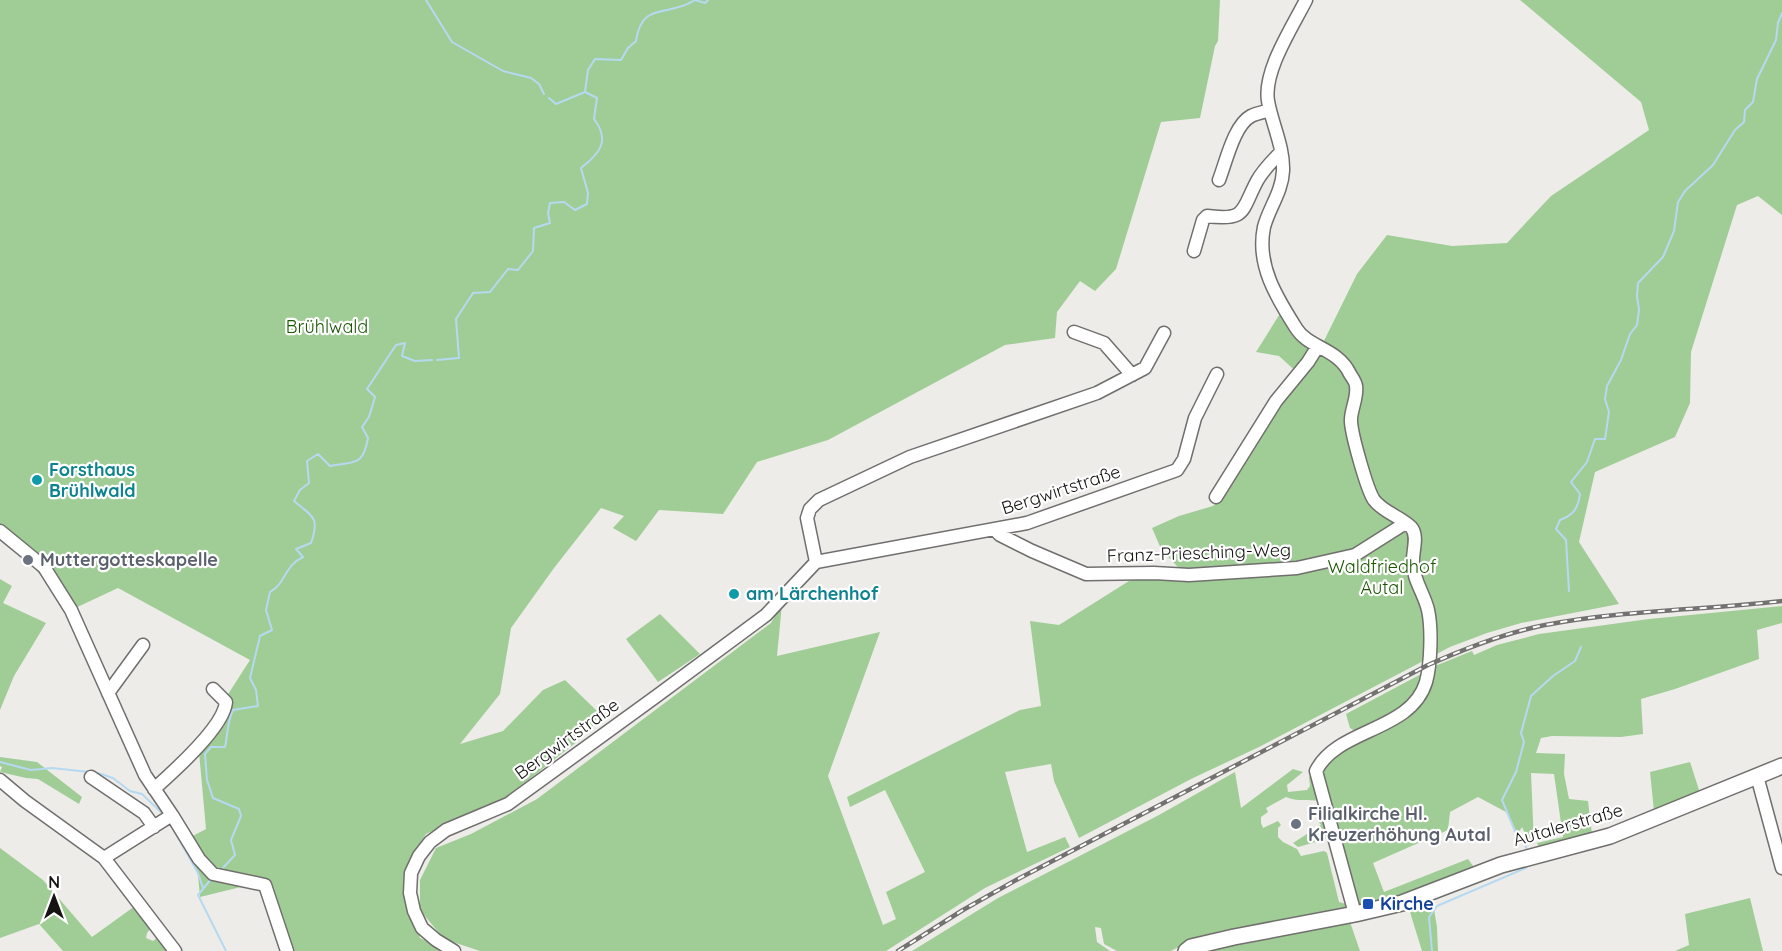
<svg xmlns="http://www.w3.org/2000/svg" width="1782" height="951" font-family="Quicksand,sans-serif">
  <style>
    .green { fill: #a0cd95 }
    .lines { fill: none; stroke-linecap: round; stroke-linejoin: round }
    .stream { stroke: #b6d9f2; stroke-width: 2 }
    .minor-casing { stroke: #706f6d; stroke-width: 15 }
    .major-casing { stroke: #706f6d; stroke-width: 18 }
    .minor { stroke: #fff; stroke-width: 12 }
    .major { stroke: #fff; stroke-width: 15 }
    .rail-casing { stroke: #737270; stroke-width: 4.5 }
    .rail { stroke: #fff; stroke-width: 2; stroke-dasharray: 7; stroke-linecap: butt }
    .culture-dot { fill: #0f9aa8; stroke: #fff; stroke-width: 2 }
    .worship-dot { fill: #6b7280; stroke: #fff; stroke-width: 2 }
    .transit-dot { fill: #1a4fb4; stroke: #fff; stroke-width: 2 }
    .labels { text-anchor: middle; stroke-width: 4.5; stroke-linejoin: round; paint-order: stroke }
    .park-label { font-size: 18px; fill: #1a5601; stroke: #fff }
    .culture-label { font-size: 18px; font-weight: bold; fill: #0d838f; stroke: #fff; text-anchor: start }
    .street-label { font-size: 18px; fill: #151413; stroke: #fff }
    .worship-label { font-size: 18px; font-weight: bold; fill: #5b616d; stroke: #fff; text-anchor: start }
    .transit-label { font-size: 18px; font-weight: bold; fill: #164399; stroke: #fff; text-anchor: start }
  </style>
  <rect width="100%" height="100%" fill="#edece9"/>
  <path class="green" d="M0,0h1220l-2,41 -3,5 -15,72 -39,4 -45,147 -21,22 -15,-10 -23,31 -2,26 -50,7 -177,95 -71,22 -34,52 -64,-4 -23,31 -23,-13 11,-12 -23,-8 -47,60 -43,60 -11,66 -40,50 43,-13 40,-41 22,-10 34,33 -7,14 -18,17 -71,56 -77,34 -17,27 -5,34 16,43 26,13h-154l-22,-64 -21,-2 -49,12 -2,-22 -15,-34 23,-12 -8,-88 52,-81 -132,-72 -47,22 -50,-57 -21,-17z
    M1520,0h262v215l-24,-19 -21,9 -46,147 -1,51 -15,34 -80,35 -16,70 40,62 -98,19 -34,10 -37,14 -191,100 -68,32 -112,59 -25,-57 -3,-17 -46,8 22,80 38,-15 5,10 -85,41 -99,63h-406l-36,-12 -24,-29v-30l16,-32 35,-14 66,-35 234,-176 11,-19 -5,52 103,-24 -52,144 55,149 13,-6 -10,-27 39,-20 -40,-82 -35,17 -3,-10 173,-87 21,-4 -11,-85 29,4 70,-44 52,-11 -19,-19 -10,-23 27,-12 34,-10 16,-19 72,-111 -22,-20 -23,-4 25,-40 10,22 26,21 40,-81 30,-39 65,11 55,-3 44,-47 98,-66 -8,-28z
    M0,579l12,7 -9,17 43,20 -32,53 -14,34z
    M1782,606v17l-25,7 2,29 -84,30 -34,10 2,35 -22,3 -69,-1 -11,2 -5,15 29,1 -1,20 5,25 19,2 4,33 -53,14 -2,-5 26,-6 -9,-63 -23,-1 3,71 -6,-4 -6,-13 -4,7 -12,-22 -28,-15 -28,15 -2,18 -75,33 11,29 84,-33 8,11 -81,28 -36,7 -36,-129v-7l8,-10 93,-59 11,-34 37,-15 2,4 23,-10 42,-11 110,-15z
    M660,614l40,40 -42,28 -32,-43z
    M1425,672l-4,10 -15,25 -51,24 -5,-3 -4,-14z
    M0,757l37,5 45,35 -3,7 -41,-25 -12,-1 -26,-6 2,-5 -2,-1z
    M1690,762l10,31 -46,18 -4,-39z
    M1293,769l10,3 -16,13 1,7 19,-2 3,-4 -1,-9 2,-2 9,26c-11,-2 -23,1 -34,-4l-20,11 2,4 -7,5v6l2,5 15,-7 3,4 -3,3v9l5,5 14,7 4,7 23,-5 3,2 12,49 7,2v2l-6,5 -120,20 -40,15 -9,5h-54l-13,-7 -3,-16 -6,-1 2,15 13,9h-198l86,-53 161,-83 76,-43 6,36z
    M1323,816l7,22 -32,9 -5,-4 28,-18 -4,-5z
    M0,848l43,32 49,57 43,-31 16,22 -4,5 -1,5 7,3 5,-4 10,14h-105l-24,-27 -39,14z
    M1750,898l13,53h-88l14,-6 -4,-31z
    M1424,904l10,5 3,18 1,24h-16l-12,-39 6,-7z
    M1350,922l10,29h-163z"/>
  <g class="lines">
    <path class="stream" d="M426,0l26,42 51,29 28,7 8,6 5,10
      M549,98l7,6 29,-12
      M437,360l22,-2 -3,-39 17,-26 17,-1 18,-23 10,1 15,-19 1,-23 16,-5 -2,-10 2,-10 14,-1 11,8 12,-6 1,-11 -7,-25c18,-14 30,-27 13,-49l3,-21 -12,-6 3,-22 7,-11 26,1 7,-12 8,-7c6,-41 32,-23 59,-41l10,3 3,-3
      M1569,591l-3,-51 -10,-11 4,-9c14,-5 18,-12 20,-26l-9,-12 16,-20 8,-23h10l4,-27 -4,-13 2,-13 14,-26 9,-26 7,-9 2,-15 -2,-14 1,-13 25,-26 11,-26 4,-29 7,-11 28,-26 22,-35 9,-8 1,-12 8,-8 4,-23 19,-39 2,-17 4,-10
      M0,762l31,8 21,-2 46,5 15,5 17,13 12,3 22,21
      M169,822l29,51 5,15
      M1528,853l-3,-9 -8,-8 -15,-36 14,-28 8,-30 -3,-9 10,-37 22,-20 22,-15 6,-14
      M220,871l15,-16 -4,-15 10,-24 -2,-7 -26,-11 -6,-18 -2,-26 6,-7h14c3,-13 2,-25 8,-37l25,-4 -2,-16 -6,-12 10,-42 12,-6 -6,-20 4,-18c16,-9 14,-26 33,-35l-7,-8 15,-6c9,-26 2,-26 -17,-42l6,-11 9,-7 -2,-22 11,-7 12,12c24,-5 33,1 38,-28l-6,-11 7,-10 6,-20 -8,-8 29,-44 9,-2 -3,13 13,5 17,-1
      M212,878l-14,17 28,56
      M1432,951l-3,-34 8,-11 89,-38 3,-4"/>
    <defs>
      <path id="minor" d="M1306,0c-13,26 -43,71 -38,101 4,23 16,46 15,70 -1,21 -14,37 -19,56 -8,38 13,71 32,101 12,20 42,20 54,46 2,3 6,9 6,12 2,12 -6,25 -5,36 1,14 16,68 23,78 9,12 27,17 37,27 8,9 1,25 2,36 0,17 11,30 15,47 4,18 3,54 -2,72 -15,50 -89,46 -110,89l39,143
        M1219,180c7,-18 15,-55 32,-64 6,-3 13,-4 19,-6
        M1194,251l9,-31 4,-4c40,5 34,-5 50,-35 6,-11 15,-20 24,-29
        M1074,332l30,11 28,32
        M1216,497l60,-96 32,-39 10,-16
        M995,530l5,5 32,16 54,23 68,-1 35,2 108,-7 58,-13 49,-31
        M0,531l44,36 27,43 74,165 27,40 27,44 14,15 52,11 22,66
        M816,562l-9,-44 3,-9 9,-9 91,-43 187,-64 48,-25 19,-35
        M108,693l35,-48
        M1757,776l25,92
        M91,777l53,36 10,14
        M0,780l25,21 79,57 71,93
        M154,789c19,-17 70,-62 72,-87l-13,-13
        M104,858l68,-43
        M454,951l-18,-11 -14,-12 -8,-17 -4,-18 1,-20 8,-17 11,-14 16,-12 62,-26 150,-109 108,-80 50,-53 211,-39 150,-53 7,-11 11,-41 22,-44"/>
      <path id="major" d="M1186,951l5,-4 43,-10 121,-23 47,-11 99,-38 109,-29 172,-70"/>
    </defs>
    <use href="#minor" class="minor-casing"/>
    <use href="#major" class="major-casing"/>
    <use href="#minor" class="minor"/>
    <use href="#major" class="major"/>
    <defs>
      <path id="rail" d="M898,951l65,-41 55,-31 410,-214c38,-17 76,-32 117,-40 76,-15 160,-15 237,-24"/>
    </defs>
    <use href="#rail" class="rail-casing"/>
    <use href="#rail" class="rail"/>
  </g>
  <g class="culture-dot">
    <circle cx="37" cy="480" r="6"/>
    <circle cx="734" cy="594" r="6"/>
  </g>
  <g class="worship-dot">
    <circle cx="28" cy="560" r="6"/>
    <circle cx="1296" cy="824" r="6"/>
  </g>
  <rect class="transit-dot" x="1362" y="898" width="12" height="12" rx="3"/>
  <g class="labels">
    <g class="park-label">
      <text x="327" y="333">Brühlwald</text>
      <text x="1382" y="573">Waldfriedhof<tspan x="1382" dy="21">Autal</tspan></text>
    </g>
    <g class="culture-label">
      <text x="49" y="476">Forsthaus<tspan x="49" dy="21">Brühlwald</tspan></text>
      <text x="746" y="600">am Lärchenhof</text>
    </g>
    <g class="street-label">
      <text transform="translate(1061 490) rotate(-18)" y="6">Bergwirtstraße</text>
      <text transform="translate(1199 553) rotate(-2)" y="6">Franz-Priesching-Weg</text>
      <text transform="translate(567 739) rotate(-36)" y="6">Bergwirtstraße</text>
      <text transform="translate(1568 825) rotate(-16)" y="6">Autalerstraße</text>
    </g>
    <g class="worship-label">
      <text x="40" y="566">Muttergotteskapelle</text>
      <text x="1308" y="820">Filialkirche Hl.<tspan x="1308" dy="21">Kreuzerhöhung Autal</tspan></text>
    </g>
    <g class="transit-label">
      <text x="1380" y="910">Kirche</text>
    </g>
  </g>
  <g transform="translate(54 897)" stroke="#ffffff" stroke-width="4.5" paint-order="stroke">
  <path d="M0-4.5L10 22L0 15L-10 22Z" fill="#151413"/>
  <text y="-9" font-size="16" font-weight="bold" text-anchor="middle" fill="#151413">N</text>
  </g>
</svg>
